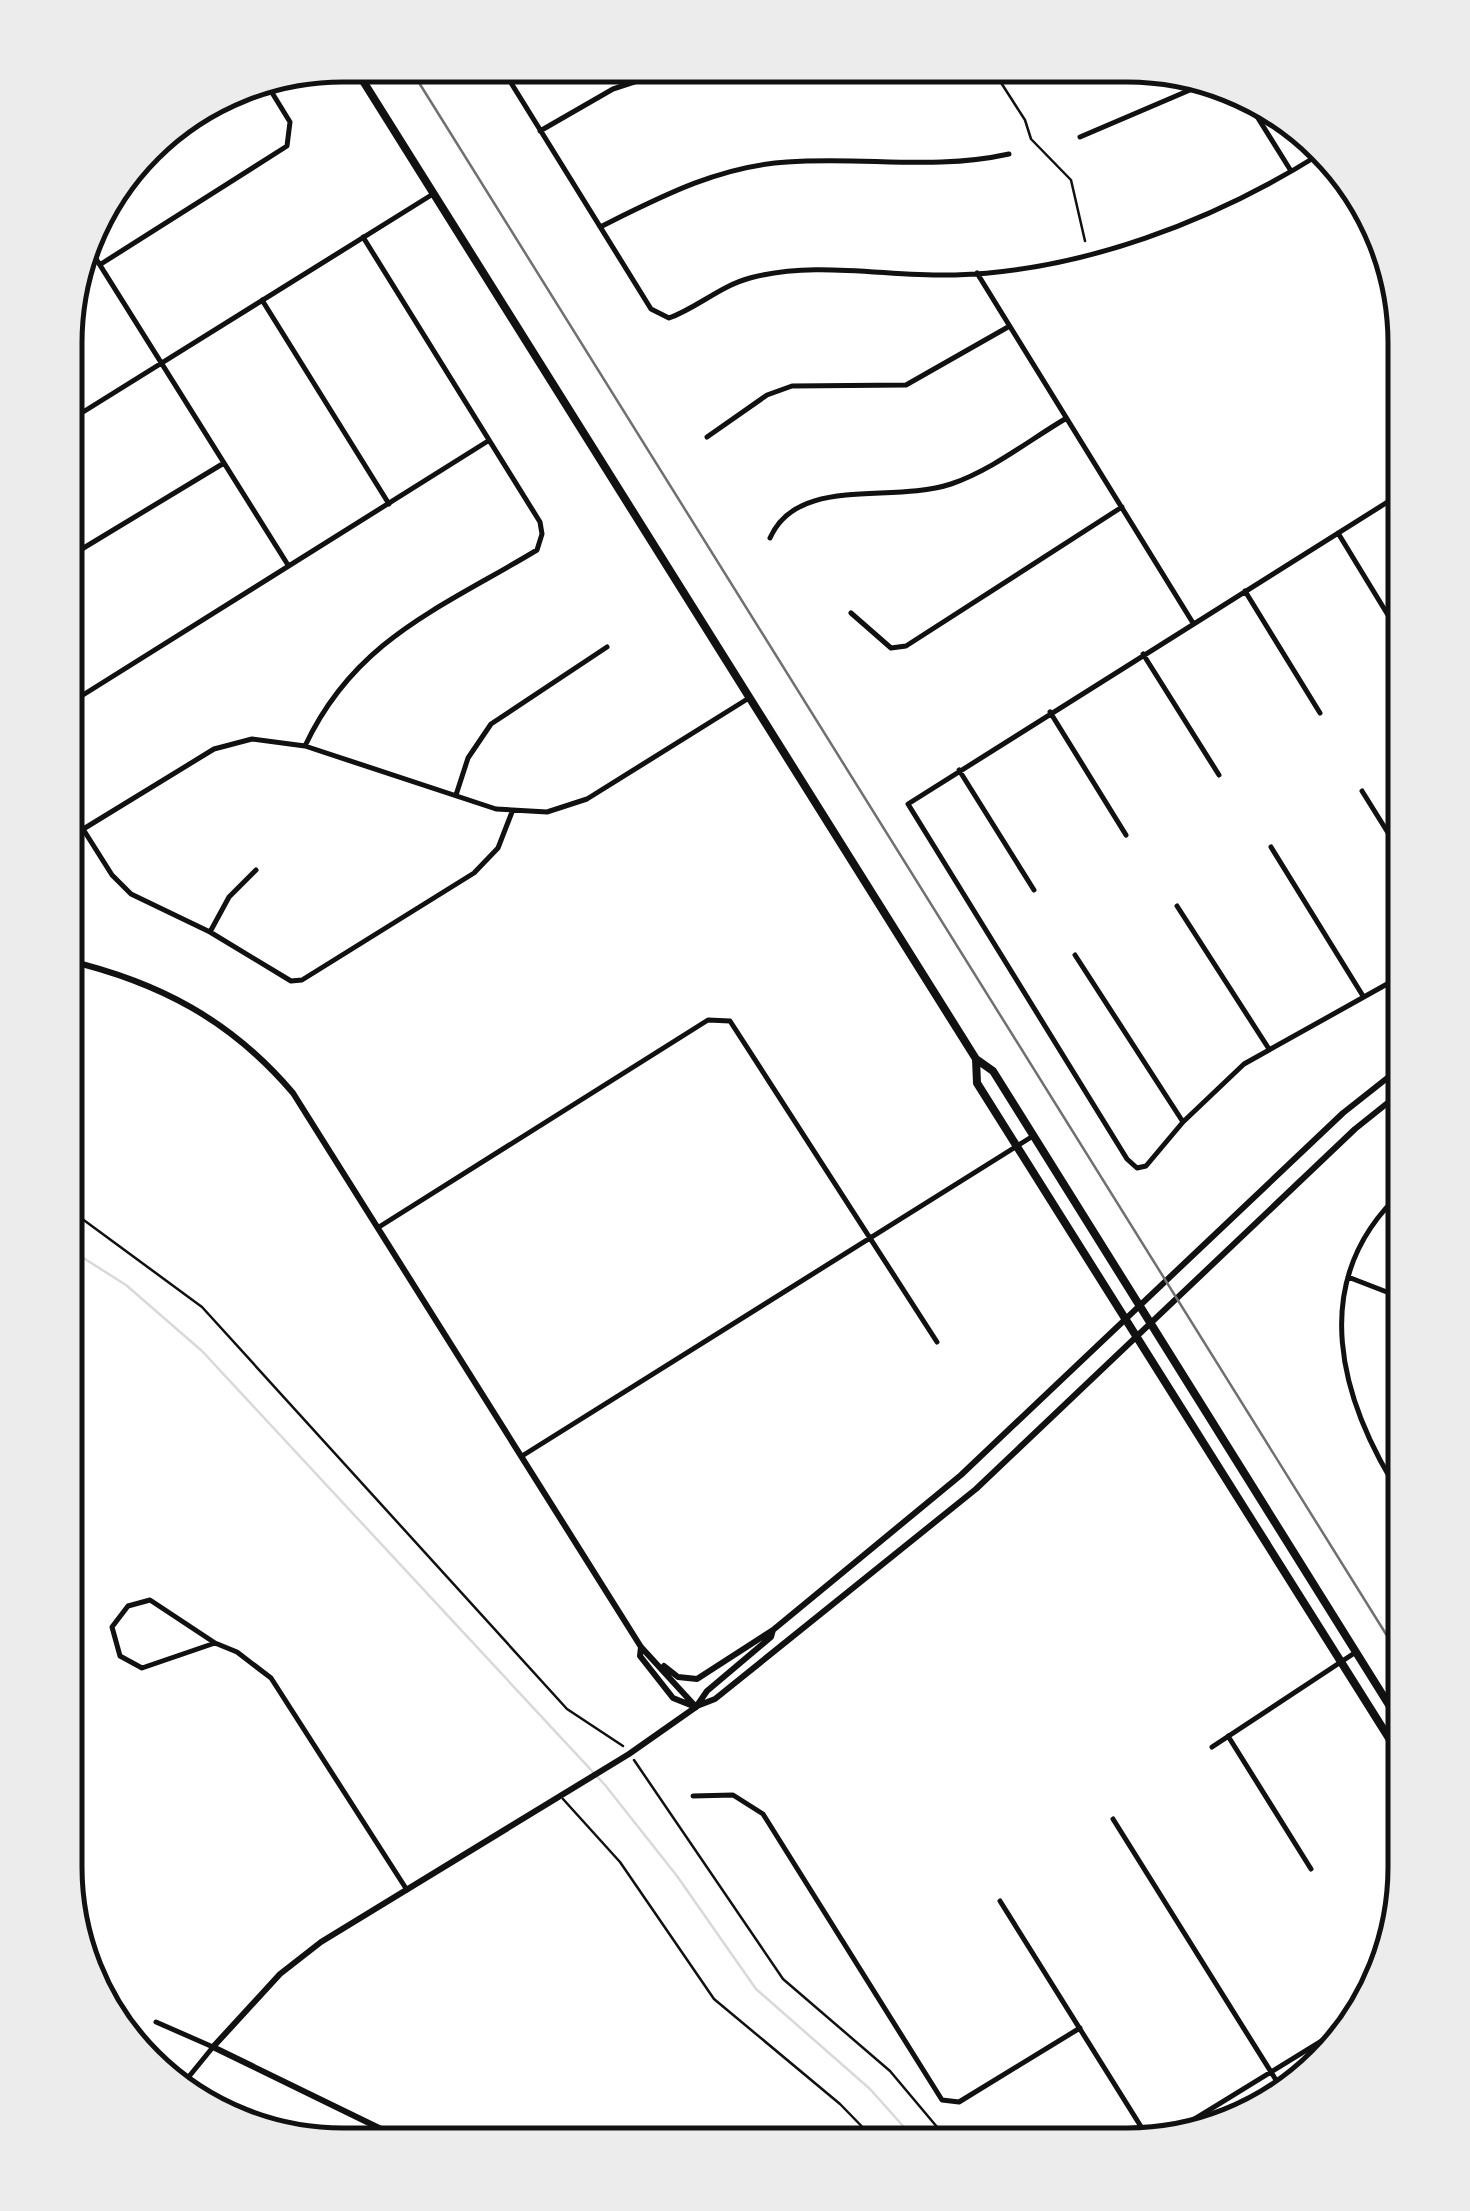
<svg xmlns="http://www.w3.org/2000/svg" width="1470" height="2211" font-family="Merriweather,serif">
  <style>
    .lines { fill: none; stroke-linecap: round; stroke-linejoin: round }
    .stream { stroke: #d9d9d9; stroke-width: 2.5 }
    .path { stroke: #111; stroke-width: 2.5 }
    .service { stroke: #111; stroke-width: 2.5 }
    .minor { stroke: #111; stroke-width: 5 }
    .tertiary { stroke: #111; stroke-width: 6 }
    .secondary { stroke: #111; stroke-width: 6 }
    .primary { stroke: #111; stroke-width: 8 }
    .rail { stroke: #707070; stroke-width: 2.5 }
    .rim { fill: none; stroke: #111; stroke-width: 5 }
  </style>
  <rect width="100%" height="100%" fill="#fff"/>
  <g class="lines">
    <path class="stream" d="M66,1247l60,38 76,66 403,434 72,91 79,113 114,100 50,56"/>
    <path class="path" d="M991,67l34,53 6,19 40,41 14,61
      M66,1207l136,100 365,402 56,37
      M634,1760l149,219 107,92 63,75"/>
    <path class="service" d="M563,1799l57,63 94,137 126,105 40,41"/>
    <path class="minor" d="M500,65l151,244 18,9c28,-10 51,-32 81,-40 65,-18 139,-1 205,-3 128,-4 258,-54 365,-121
      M1248,102l43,69
      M540,131l73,-42 70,-23
      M1080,137l124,-53
      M600,227c60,-30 119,-61 187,-65 77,-6 145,9 222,-8
      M88,246l200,319
      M101,264l186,-118 3,-24 -27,-44
      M977,273l216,350
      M262,300l127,204
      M67,422l366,-228
      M707,437l60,-42 25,-9 114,-1 102,-58
      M1338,533l67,110
      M770,538c28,-63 120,-34 181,-54 41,-14 77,-43 114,-65
      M67,558l157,-95
      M1245,591l75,122
      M851,613l40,35 15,-2 216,-139
      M1143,654l76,121
      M67,705l421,-264
      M1050,712l76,123
      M305,746c50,-107 136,-138 232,-196l5,-16 -2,-12 -177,-285
      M959,770l75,120
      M1362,791l43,69
      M456,795l12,-37 23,-34 116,-77
      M83,829l29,46 19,19 79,38 81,49 11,-1 172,-107 24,-25 14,-36
      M67,839l147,-90 38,-10 53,7 191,63 51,3 40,-13 162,-101
      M1271,847l92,149
      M1177,906l92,143
      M210,932l19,-35 27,-27
      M1075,955l108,167
      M1405,974l-161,90 -61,58 -37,44 -9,2 -10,-9 -219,-355 497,-313
      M379,1227l329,-207 22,1 207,321
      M1348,1277l57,22
      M522,1456l511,-320
      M1405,1502c-65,-99 -102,-222 0,-313
      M215,1643l-73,25 -22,-12 -8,-29 16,-21 22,-6 65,43 22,9 34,26 136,212
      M1228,1736l83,133
      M1212,1747l144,-95
      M693,1796l40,-1 30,19 179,286 17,2 121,-74
      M1113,1819l168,269
      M1000,1901l150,240
      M156,2022l57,25 -35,43
      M1162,2139l192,-118"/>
    <path class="tertiary" d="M412,2144l-199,-97 67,-73 41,-32 308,-188 67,-47"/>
    <path class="secondary" d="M66,960c93,22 165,60 227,133l348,554 55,60
      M641,1647l-1,9 33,42 20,8
      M664,1666l14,11 19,2 76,-49
      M697,1706l18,-7 261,-210 379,-360 50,-40
      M696,1707l11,-16 64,-54 2,-7 188,-155 382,-362 62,-49"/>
    <path class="primary" d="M353,65l623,994 17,12 411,658
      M976,1059l1,24 427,679"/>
    <path class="rail" d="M408,65l996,1598"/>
  </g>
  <path d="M0 0H1470V2211H0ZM343 82H1127A261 261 0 0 1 1388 343V1867A261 261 0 0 1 1127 2128H343A261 261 0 0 1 82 1867V343A261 261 0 0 1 343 82Z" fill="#ececec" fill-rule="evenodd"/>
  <path class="rim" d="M343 82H1127A261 261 0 0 1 1388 343V1867A261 261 0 0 1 1127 2128H343A261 261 0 0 1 82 1867V343A261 261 0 0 1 343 82Z"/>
</svg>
